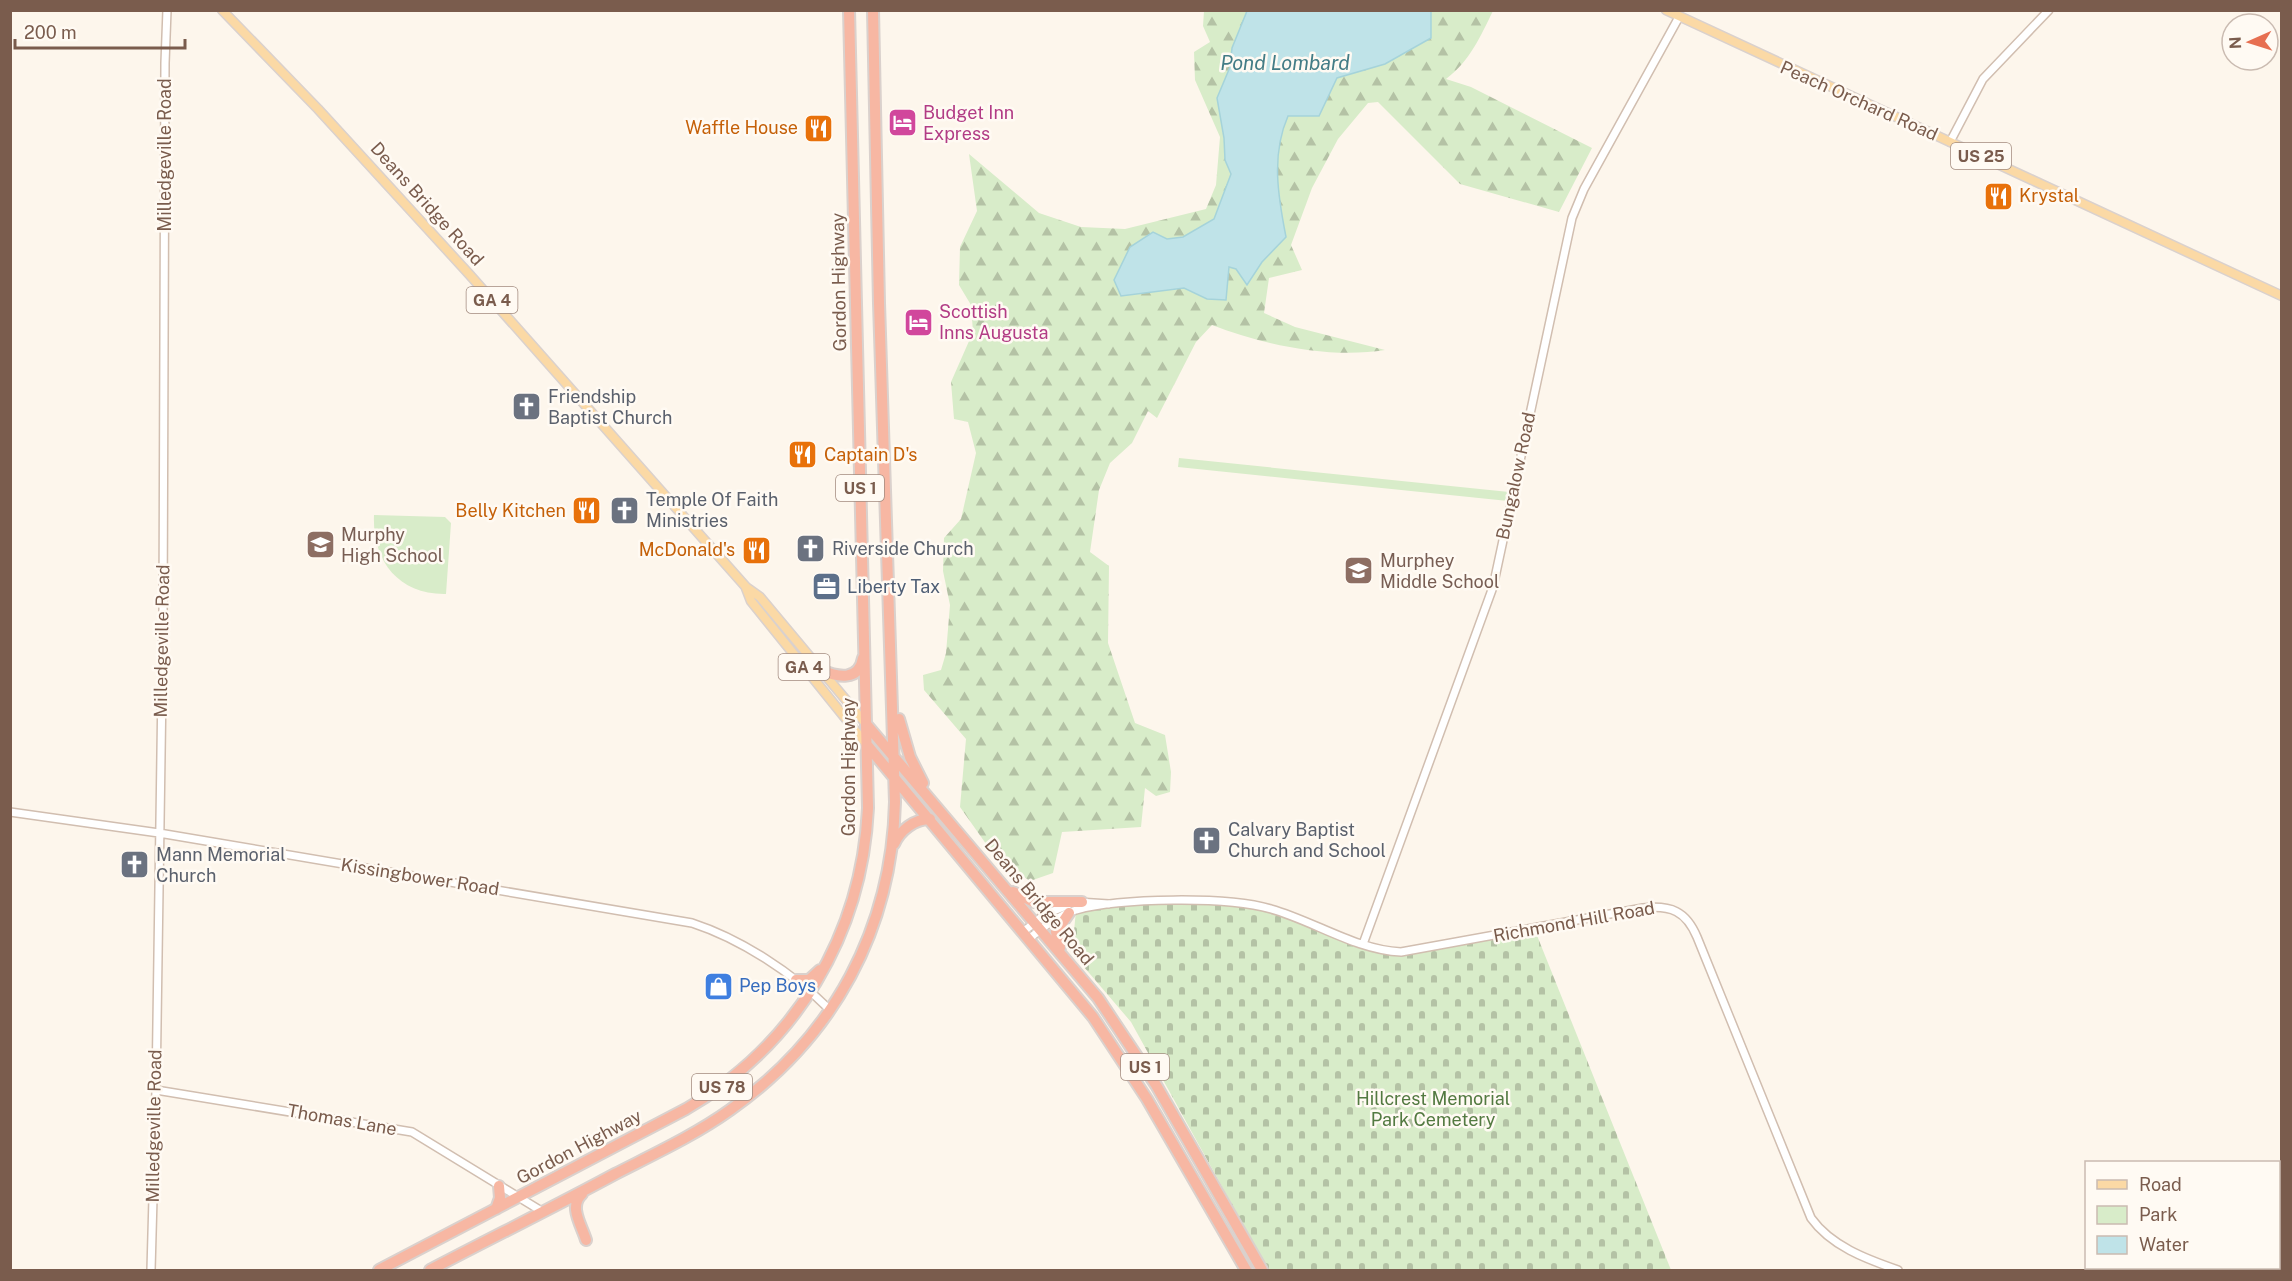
<svg xmlns="http://www.w3.org/2000/svg" width="2292" height="1281" font-family="'Public Sans',sans-serif">
  <style>
    .green { fill: #d8ecc9 }
    .forest { fill: url(#forest-firs) }
    .cemetery { fill: url(#cemetery-stones) }
    .water { fill: #bfe3e8; stroke: #a5d3da; stroke-width: 1.5 }
    .lines { fill: none; stroke-linecap: round; stroke-linejoin: round }
    .minor-casing { stroke: #d1beb0; stroke-width: 10 }
    .major-casing { stroke: #dad1cd; stroke-width: 11 }
    .highway-casing { stroke: #dad1cd; stroke-width: 14 }
    .minor { stroke: #fff; stroke-width: 7 }
    .major { stroke: #fbd9a5; stroke-width: 8 }
    .highway { stroke: #f7b7a3; stroke-width: 10 }
    .labels { text-anchor: middle; stroke-width: 5; stroke-linejoin: round; paint-order: stroke }
    .shield { fill: #fffaf3; stroke: #a28b7f; stroke-width: 1.5 }
    .shield-label { font-size: 16px; font-weight: bold; fill: #7a5c4d }
    .street-label { font-size: 18px; fill: #7a5c4d; stroke: #fffaf3 }
    .hotel-label { font-size: 18px; fill: #b23c85; stroke: #fffaf3; text-anchor: start }
    .food-label { font-size: 18px; fill: #c56008; stroke: #fffaf3; text-anchor: end }
    .worship-label { font-size: 18px; fill: #5b616d; stroke: #fffaf3; text-anchor: start }
    .education-label { font-size: 18px; fill: #785e54; stroke: #fffaf3; text-anchor: start }
    .service-label { font-size: 18px; fill: #4e5e75; stroke: #fffaf3; text-anchor: start }
    .shop-label { font-size: 18px; fill: #366cbe; stroke: #fffaf3; text-anchor: start }
    .park-label { font-size: 18px; fill: #537a41; stroke: #fffaf3 }
    .water-label { font-size: 20px; font-style: italic; fill: #437c86; stroke: #fffaf3 }
  </style>
  <defs>
    <pattern id="forest-firs" width="22" height="20" patternUnits="userSpaceOnUse" patternTransform="scale(1.5)"><rect width="22" height="20" fill="#d8ecc9"/><path d="M5 1l3.5 6h-7zM16 11l3.5 6h-7z" fill="#b4c2a5"/></pattern>
    <pattern id="cemetery-stones" width="16" height="16" patternUnits="userSpaceOnUse" patternTransform="scale(1.5)"><rect width="16" height="16" fill="#d8ecc9"/><path d="M2 7V4a2 2 0 0 1 4 0v3zM10 15v-3a2 2 0 0 1 4 0v3z" fill="#b4c2a5"/></pattern>
  </defs>
  <rect width="100%" height="100%" fill="#fdf6ec"/>
  <path class="green" d="M1179,458l330,34 -1,9 -330,-34z
    M374,515l71,2 6,6 -5,71c-48,1 -74,-34 -72,-79z"/>
  <path class="forest" d="M1204,11h289c-13,26 -23,50 -47,68l25,8 121,61 -33,64 -99,-28 -82,-82 -10,1 -30,36 -26,49 -21,57 11,25 -33,8 -5,35 31,14 90,23c-54,9 -122,-5 -173,-25l-16,17 -39,76 -9,-7 -16,32 -22,20 -11,27 -9,62 19,14 -1,77 27,80 30,12 6,37 -1,20 -14,4 -11,-8 -4,39 -79,5 -9,41 -23,8 -34,-23 -36,-51 6,-68 -42,-49 -1,-15 18,-5 5,-17 4,-48 -7,-34 1,-33 17,-19 15,-66 -8,-31 -14,-3 -3,-37 22,-50 -2,-27 -12,-20 1,-38 17,-36 -8,-57 70,59 42,14 44,2 81,-20 10,-24 4,-48 -25,-57 -1,-28 16,-10 -7,-16z"/>
  <path class="cemetery" d="M1202,901l70,8 112,41 43,-2 109,-15 135,337h-403l-137,-248 -59,-69 4,-43 66,-7z"/>
  <path class="water" d="M1247,11h184v27l-46,26 -48,14 -18,38h-31c-17,39 -10,80 -2,121l-24,25 -15,23 -11,-16 -7,-2 -3,33 -19,-1 -23,-11 -63,8 -7,-16 16,-33 23,-15 14,7 16,-2 31,-18 17,-45 -6,-14 -1,-22 -7,-40 13,-31 2,-19z"/>
  <g class="lines">
    <defs>
      <path id="minor" d="M1950,142l33,-63 66,-69
        M10,812l149,21 533,90c49,16 101,50 138,87
        M1078,902l31,2
        M1023,932l21,-17 24,-10
        M1029,939c14,-12 28,-23 47,-29 45,-12 150,-14 195,-1 43,12 85,41 130,43l242,-44c28,-3 43,3 54,29l114,281c20,28 55,41 87,52
        M1363,944l130,-357 79,-369 12,-29 95,-172
        M156,1090l256,42 131,80
        M151,1270l5,-180 7,-470 2,-557 2,-53"/>
      <path id="major" d="M222,10l96,99 151,165 277,313 14,10 106,127
        M1666,10l616,286
        M746,588l5,13 116,144"/>
      <path id="highway" d="M821,670c16,7 38,12 42,-12
        M899,719l11,38 13,26
        M866,724l232,274 58,87 106,185
        M867,745l226,272 54,82 99,171
        M894,844c6,-14 21,-25 36,-25
        M1013,892l21,10h48
        M1060,948l-4,-16 13,-19
        M796,980h13l11,-10
        M582,1194c-14,12 0,32 4,46
        M496,1209l4,-11 -1,-12
        M379,1270l307,-161c110,-64 176,-174 182,-301l-19,-798
        M430,1270c61,-32 124,-63 185,-96 39,-20 80,-39 115,-64 104,-73 162,-181 165,-308l-16,-499 -6,-293"/>
    </defs>
    <use href="#minor" class="minor-casing"/>
    <use href="#major" class="major-casing"/>
    <use href="#highway" class="highway-casing"/>
    <use href="#minor" class="minor"/>
    <use href="#major" class="major"/>
    <use href="#highway" class="highway"/>
  </g>
  <defs>
    <symbol id="hotel-square" viewBox="-11 -11 22 22"><rect x="-9" y="-9" width="18" height="18" rx="4" fill="#d1479c" stroke="#fffaf3"/><path d="M-6-4.5h1.5V1H6V5H4.5V3h-9V5H-6ZM-4 0a1.8 1.8 0 1 1 3.6 0ZM.5 0V-2.5h3Q6-2.5 6 0Z" fill="#fff"/></symbol>
    <symbol id="restaurant-square" viewBox="-11 -11 22 22"><rect x="-9" y="-9" width="18" height="18" rx="4" fill="#e8710a" stroke="#fffaf3"/><path d="M-5-6h1v4h1v-4h1v4h1v-4h1v5L-1.5 .5V6h-2V.5L-5-1ZM5-6V6H3V1.5H1.5Q1.5-4 5-6Z" fill="#fff"/></symbol>
    <symbol id="church-square" viewBox="-11 -11 22 22"><rect x="-9" y="-9" width="18" height="18" rx="4" fill="#6b7280" stroke="#fffaf3"/><path d="M-1.2-6h2.4v3.5h3.3v2.4h-3.3V6h-2.4V-.1h-3.3v-2.4h3.3Z" fill="#fff"/></symbol>
    <symbol id="school-square" viewBox="-11 -11 22 22"><rect x="-9" y="-9" width="18" height="18" rx="4" fill="#8d6e63" stroke="#fffaf3"/><path d="M0-5L7-2L0 1L-7-2ZM-4 1L0 2.5L4 1V4Q0 6-4 4Z" fill="#fff"/></symbol>
    <symbol id="office-square" viewBox="-11 -11 22 22"><rect x="-9" y="-9" width="18" height="18" rx="4" fill="#5c6f8a" stroke="#fffaf3"/><path d="M-6-3h4V-5.5h4V-3h4V5H-6ZM-1-4.5V-3h2v-1.5ZM-6 0V1H6V0Z" fill="#fff"/></symbol>
    <symbol id="shop-square" viewBox="-11 -11 22 22"><rect x="-9" y="-9" width="18" height="18" rx="4" fill="#3f7fe0" stroke="#fffaf3"/><path d="M-5-2.5h2.3a2.7 3.5 0 0 1 5.4 0H5L5.5 6h-11ZM-1.5-2.5h3a1.5 2.3 0 0 0-3 0Z" fill="#fff"/></symbol>
  </defs>
  <g fill-rule="evenodd">
    <use href="#hotel-square" x="886" y="106" width="33" height="33"/>
    <use href="#restaurant-square" x="802" y="112" width="33" height="33"/>
    <use href="#restaurant-square" x="1982" y="180" width="33" height="33"/>
    <use href="#hotel-square" x="902" y="306" width="33" height="33"/>
    <use href="#church-square" x="510" y="390" width="33" height="33"/>
    <use href="#restaurant-square" x="786" y="438" width="33" height="33"/>
    <use href="#church-square" x="608" y="494" width="33" height="33"/>
    <use href="#restaurant-square" x="570" y="494" width="33" height="33"/>
    <use href="#school-square" x="304" y="528" width="33" height="33"/>
    <use href="#church-square" x="794" y="532" width="33" height="33"/>
    <use href="#restaurant-square" x="740" y="534" width="33" height="33"/>
    <use href="#school-square" x="1342" y="554" width="33" height="33"/>
    <use href="#office-square" x="810" y="570" width="33" height="33"/>
    <use href="#church-square" x="1190" y="824" width="33" height="33"/>
    <use href="#church-square" x="118" y="848" width="33" height="33"/>
    <use href="#shop-square" x="702" y="970" width="33" height="33"/>
  </g>
  <g class="labels">
    <g class="shield">
      <rect x="1951" y="143" width="60" height="26" rx="4.5"/>
      <rect x="466.5" y="287" width="51" height="26" rx="4.5"/>
      <rect x="836" y="475" width="48" height="26" rx="4.5"/>
      <rect x="778.5" y="654" width="51" height="26" rx="4.5"/>
      <rect x="1121" y="1054" width="48" height="26" rx="4.5"/>
      <rect x="692" y="1074" width="60" height="26" rx="4.5"/>
    </g>
    <g class="shield-label">
      <text x="1981" y="162">US 25</text>
      <text x="492" y="306">GA 4</text>
      <text x="860" y="494">US 1</text>
      <text x="804" y="673">GA 4</text>
      <text x="1145" y="1073">US 1</text>
      <text x="722" y="1093">US 78</text>
    </g>
    <g class="street-label">
      <text transform="translate(1859 101) rotate(24)" y="6">Peach Orchard Road</text>
      <text transform="translate(165 155) rotate(-90)" y="6">Milledgeville Road</text>
      <text transform="translate(427 204) rotate(48)" y="6">Deans Bridge Road</text>
      <text transform="translate(839 282) rotate(-91)" y="6">Gordon Highway</text>
      <text transform="translate(1516 476) rotate(-78)" y="6">Bungalow Road</text>
      <text transform="translate(162 641) rotate(-89)" y="6">Milledgeville Road</text>
      <text transform="translate(849 767) rotate(-90)" y="6">Gordon Highway</text>
      <text transform="translate(420 877) rotate(9)" y="6">Kissingbower Road</text>
      <text transform="translate(1039 902) rotate(50)" y="6">Deans Bridge Road</text>
      <text transform="translate(1574 922) rotate(-10)" y="6">Richmond Hill Road</text>
      <text transform="translate(342 1120) rotate(10)" y="6">Thomas Lane</text>
      <text transform="translate(154 1126) rotate(-89)" y="6">Milledgeville Road</text>
      <text transform="translate(579 1147) rotate(-28)" y="6">Gordon Highway</text>
    </g>
    <g class="hotel-label">
      <text x="923" y="119">Budget Inn<tspan x="923" dy="21">Express</tspan></text>
      <text x="939" y="318">Scottish<tspan x="939" dy="21">Inns Augusta</tspan></text>
    </g>
    <g class="food-label">
      <text x="798" y="134">Waffle House</text>
      <text x="2019" y="202" text-anchor="start">Krystal</text>
      <text x="824" y="461" text-anchor="start">Captain D's</text>
      <text x="566" y="517">Belly Kitchen</text>
      <text x="735" y="556">McDonald's</text>
    </g>
    <g class="worship-label">
      <text x="548" y="403">Friendship<tspan x="548" dy="21">Baptist Church</tspan></text>
      <text x="646" y="506">Temple Of Faith<tspan x="646" dy="21">Ministries</tspan></text>
      <text x="832" y="555">Riverside Church</text>
      <text x="1228" y="836">Calvary Baptist<tspan x="1228" dy="21">Church and School</tspan></text>
      <text x="156" y="861">Mann Memorial<tspan x="156" dy="21">Church</tspan></text>
    </g>
    <g class="education-label">
      <text x="341" y="541">Murphy<tspan x="341" dy="21">High School</tspan></text>
      <text x="1380" y="567">Murphey<tspan x="1380" dy="21">Middle School</tspan></text>
    </g>
    <g class="service-label">
      <text x="847" y="593">Liberty Tax</text>
    </g>
    <g class="shop-label">
      <text x="739" y="992">Pep Boys</text>
    </g>
    <g class="park-label">
      <text x="1433" y="1105">Hillcrest Memorial<tspan x="1433" dy="21">Park Cemetery</tspan></text>
    </g>
    <g class="water-label">
      <text x="1285" y="70">Pond Lombard</text>
    </g>
  </g>
  <rect width="2292" height="1281" fill="none" stroke="#7a5c4d" stroke-width="24"/>
  <rect x="2085" y="1161" width="195" height="108" fill="#fffaf3" stroke="#cabbb1" stroke-width="1.5"/>
  <rect x="2097" y="1180" width="30" height="9" fill="#fbd9a5" stroke="#cabbb1" stroke-width="1.5"/>
  <text x="2139" y="1191" font-size="18" fill="#7a5c4d">Road</text>
  <rect x="2097" y="1206" width="30" height="18" fill="#d8ecc9" stroke="#cabbb1" stroke-width="1.5"/>
  <text x="2139" y="1221" font-size="18" fill="#7a5c4d">Park</text>
  <rect x="2097" y="1236" width="30" height="18" fill="#bfe3e8" stroke="#cabbb1" stroke-width="1.5"/>
  <text x="2139" y="1251" font-size="18" fill="#7a5c4d">Water</text>
  <g transform="translate(2250 42) rotate(267)"><circle r="28" fill="#fffaf3" stroke="#cabbb1" stroke-width="1.5"/>
  <path d="M0-4.5L10 22L0 15L-10 22Z" fill="#e76f51"/>
  <text y="-9" font-size="16" font-weight="bold" text-anchor="middle" fill="#7a5c4d">N</text>
  </g>
  <path d="M15 39v9h170v-9" fill="none" stroke="#7a5c4d" stroke-width="3"/>
  <text x="24" y="39" font-size="18" fill="#7a5c4d" stroke="#fffaf3" stroke-width="4.5" paint-order="stroke">200 m</text>
</svg>
